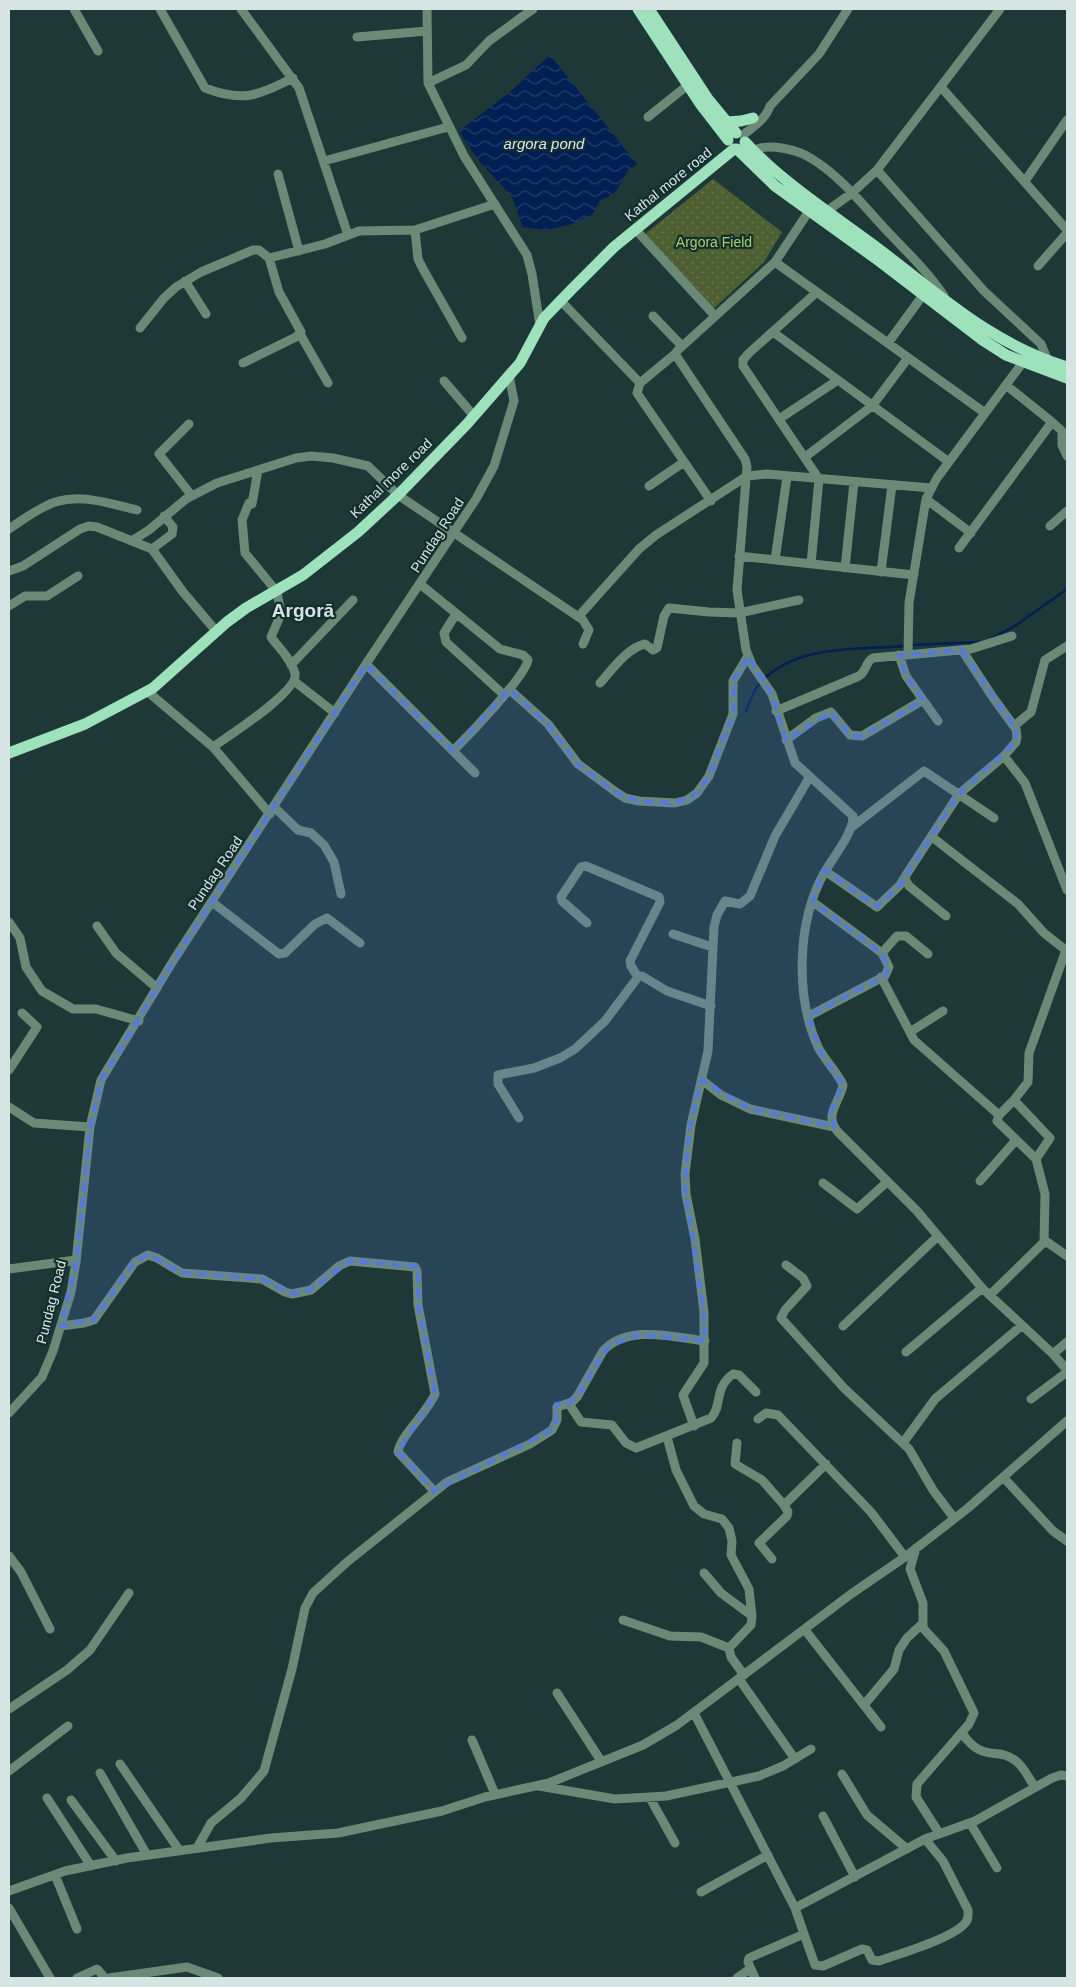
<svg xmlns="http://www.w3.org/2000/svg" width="1076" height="1987" font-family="Helvetica,sans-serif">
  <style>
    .park { fill: url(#park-dots) }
    .water { fill: url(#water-waves) }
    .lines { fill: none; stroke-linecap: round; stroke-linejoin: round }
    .stream { stroke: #001f53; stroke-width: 2.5 }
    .minor { stroke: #6a8a77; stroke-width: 9 }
    .major { stroke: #9ee2bc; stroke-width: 11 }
    .marked { fill: #547bdc; fill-opacity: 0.2; stroke: #547bdc; stroke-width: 4; stroke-dasharray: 10 6; stroke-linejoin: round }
    .labels { text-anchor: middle; stroke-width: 4.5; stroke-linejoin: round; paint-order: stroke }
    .street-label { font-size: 14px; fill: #d6e5e4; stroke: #132e2d }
    .park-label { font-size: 14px; fill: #aace6c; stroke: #132e2d }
    .water-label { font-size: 15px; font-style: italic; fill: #d9e5f6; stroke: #132e2d }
    .district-label { font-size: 19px; font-weight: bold; fill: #d6e5e4; stroke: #132e2d }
  </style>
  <defs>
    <pattern id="park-dots" width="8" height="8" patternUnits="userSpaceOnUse" patternTransform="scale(1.25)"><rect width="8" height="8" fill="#4e6031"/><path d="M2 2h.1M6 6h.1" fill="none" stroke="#67774f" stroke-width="1.8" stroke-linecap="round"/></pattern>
    <pattern id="water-waves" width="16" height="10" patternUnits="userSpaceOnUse" patternTransform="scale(1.25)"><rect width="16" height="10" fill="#001f53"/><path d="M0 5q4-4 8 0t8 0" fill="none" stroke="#243f6c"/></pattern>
  </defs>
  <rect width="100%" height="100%" fill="#1d3837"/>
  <path class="park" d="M713,179l69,53 -18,30 -54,50 -66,-77z"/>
  <path class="water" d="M550,55l87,109c-4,3 -10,6 -12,11 -7,13 -9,21 -24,24l-9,16 -23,10 -24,5 -22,-3 -11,-30 -33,-36 -20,-30 51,-39z"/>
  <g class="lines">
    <path class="stream" d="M992,638l23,-12 52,-37
      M911,645l69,-3
      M746,711c4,-9 7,-21 14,-28 36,-39 96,-33 145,-37"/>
    <path class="minor" d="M74,9l24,42
      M160,9l45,79c39,15 53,7 88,-10
      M241,9l58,79 49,147
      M427,9l1,74 36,73 63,99 5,19 8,52
      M357,37l70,-6
      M428,83l38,-18 23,-24 44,-32
      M941,87l126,143
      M648,117l40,-32
      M743,135c10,-8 23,-16 27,-29l49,-52 29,-45
      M754,151c13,-9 45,-1 58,8 30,18 53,49 77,74 19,20 40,40 55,63
      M324,161l124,-34
      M877,170l107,121 57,53 7,17
      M278,174l21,77
      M1025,181l42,-61
      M809,211l-34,51 -97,88 -3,4 70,105 2,8 -10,123 9,60 6,15 20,29 23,69 58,53c1,16 -21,43 -29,57 -27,49 -29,123 -6,174 7,14 19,24 25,38 -3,17 -20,30 -5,47l79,79 65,77 71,66 14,16
      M827,211l25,-18 25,-23 123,-161
      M635,229l80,87
      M415,230l3,29 5,10 39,69
      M775,262l210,151
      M1038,266l29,-33
      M185,281l21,33
      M560,300l80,83
      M653,316l29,30
      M140,328l24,-30 12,-11 25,-15 52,-22h6l10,8 56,-14 34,-13 56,-1 80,-26
      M773,332l176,130
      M300,334l28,49
      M888,343l35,-48
      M675,354l-35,29 -3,10 74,108
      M243,363l53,-26 5,-5 -22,-40 -10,-34
      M444,381l30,35
      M779,419l59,-39
      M1052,422l10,9v14l5,11
      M189,424l-30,30 33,42
      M805,457l67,-51 36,-48
      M649,486l35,-24
      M926,499l45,34
      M252,504l6,-34
      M1050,526l17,-15
      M9,529c12,-8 24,-17 37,-23 28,-15 62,-3 91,4
      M133,540l16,-10 37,-31 31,-16 79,-25 15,-2 22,2 35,8 30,29 185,125 6,10 -6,14
      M959,548l93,-126 -46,-37
      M152,549l20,-15 1,-7 -9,-11
      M739,556l175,19
      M775,560l12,-83
      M811,564l8,-85 -76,-113v-6l6,-7 68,-61
      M845,568l9,-86
      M9,571l14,-5 57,-37 9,-3 8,1 55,22 31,43 33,39
      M881,572l11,-87
      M420,584l80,65 23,6 5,5c-3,17 -60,76 -75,91
      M9,606l16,-10h22l31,-20
      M456,614l-12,19 2,9 58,53
      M578,617l61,-68 17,-14 91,-59 20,-2 164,14
      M908,654l1,-51 17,-104 11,-21 86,-116
      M899,655l7,21 32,45
      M366,664l109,109
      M291,665l62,-65
      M294,681l41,32
      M600,683c12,-13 27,-35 45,-39l8,6 4,-2 7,-32 5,-8 40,4 30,1 60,-13
      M509,689l39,35 30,40 38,28 9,6 14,3 36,2 12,-3 10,-7 12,-17 24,-62v-33l15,-25
      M148,692l65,55 57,67
      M776,711l83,-35c8,-5 6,-14 14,-18l98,-9 41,-13
      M1014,726l17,-14 14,-52 22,-14
      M786,740l30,-22 15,-6 19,23 12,1 61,-36
      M213,747c15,-11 87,-56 82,-74 -4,-14 -16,-25 -24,-36l10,-23 -4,-22 -32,-39 -3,-33 7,-17
      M1004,756l21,27 42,107
      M274,807l24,23 13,3 13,12 10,17 7,32
      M852,827l72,-56 70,47
      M932,837l86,67 26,29 23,18
      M825,871l52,36 23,-22 6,-10
      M212,902l67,52 6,-1 30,-29 12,-6 33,25
      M813,902l69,51
      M946,916l-37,-30 -4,-7 1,-4 53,-81 45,-38 12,-14 1,-5 -1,-8 -24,-33 -30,-46
      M9,922l11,16 6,29 16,24 31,18h23l43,12
      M587,923l-25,-22 -1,-4 20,-30 5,-1 73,31 1,5 -30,59 1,5 7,11
      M97,926l19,27 41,35
      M673,934l39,13
      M881,977l33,63 85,75
      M809,1016l76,-40 4,-9 -7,-14 15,-17h9l22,18
      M910,1032l33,-21
      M9,1070l28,-43 -15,-14
      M702,1080l19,15 29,14 84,18
      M1014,1100l-15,15 -2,6 39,38
      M9,1107l25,16 56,4
      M519,1118l-21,-34v-9l36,-7 26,-10 15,-9 30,-28 33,-44 4,-1 25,15 44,15
      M980,1181l36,-41
      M823,1183l34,26 30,-27
      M1044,1243l1,-49 -9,-35 14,-21 -36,-38 14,-18 1,-29 37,-103
      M786,1265l17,13 4,8 -22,24 -4,8 63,70 65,61 24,41 21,28
      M9,1269l67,-9
      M990,1295l52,-51 5,-2 20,14
      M61,1326l23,-3 10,-3 41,-58 13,-7 9,3 25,15 80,6 23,13 7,2 19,-4 28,-24 11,-5 65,6 2,4 1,34 17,89c-8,19 -35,42 -37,58l36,39
      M843,1326l95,-90
      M906,1352l76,-64
      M1053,1354l14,-12
      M1031,1399l36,-27
      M569,1404l12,18 31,3 14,18 10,5 75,-30c12,-13 2,-29 22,-44l6,1 17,17
      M9,1413l33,-36 11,-26 18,-59 5,-30 14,-135 11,-47 72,-119 193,-297 110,-165 18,-33 20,-65 -5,-26
      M758,1419l8,-6 12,2 93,97 34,45
      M694,1426l-11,-31 21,-32v-51l-9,-73 -9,-45 -1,-20 6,-49 17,-74 6,-124 3,-12 8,-14 15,3 10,-8 25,-60 34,-58
      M667,1437l9,33 18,36 10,8 18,5 7,9 3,13 -1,14 18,34 3,27
      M737,1443l-2,21 27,16 22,25
      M903,1443l32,-44 86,-73
      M1003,1477l50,54 14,10
      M916,1548l-6,21 13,34v25l21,23 30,62 -5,11 -52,60 -1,13 23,36
      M9,1556l12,16 29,57
      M772,1559l-13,-16 28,-27 1,-4 -4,-7 42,-41
      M704,1573l17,20 31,23 -1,9 -22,23 2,9 13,18
      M623,1620l47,16 31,1 28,11
      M805,1630l76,97
      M739,1679l56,80
      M557,1693l44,68
      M864,1705l30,-36 5,-19 8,-12 16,-15
      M9,1709l58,-39 23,-20 39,-57
      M694,1713l101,195 130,-69 50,-18 77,-43 9,-3 6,1
      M962,1733c21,31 35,13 54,28 8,6 13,18 19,26
      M472,1740l23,54
      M120,1764l59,86
      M9,1771l59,-45
      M100,1773l47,82
      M842,1774l25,41 40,34
      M539,1786l76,13 51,-3 93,-20 24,-10 28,-17
      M47,1798l44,68
      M650,1798l25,45
      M71,1800l45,61
      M823,1816l32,61
      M970,1823l27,45
      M197,1848l14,-25 30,-25 23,-27 28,-102 13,-61 8,-15 34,-31 100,-80 83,-38 22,-14 5,-10v-13l15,-5 5,-5 26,-46c24,-27 71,-14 102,-10
      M55,1875l22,54
      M9,1891l56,-20 62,-13 144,-20 67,-5 104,-22 43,-14 64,-14 94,-38 34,-20 174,-131 54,-37 63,-49 99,-87
      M701,1892l67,-37
      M9,1908l41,70
      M804,1934l11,31 8,1 39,-17 5,1 5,10 7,1c19,-7 76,-23 87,-39 3,-4 2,-7 2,-12l-25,-49 -18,-22
      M77,1978l20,-9 8,9
      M109,1978l78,-11 31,11
      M737,1978l13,-9
      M755,1978l-7,-16 1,-4 55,-24 -9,-26"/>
    <path class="major" d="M638,9l63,96 27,35
      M649,9l59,90 28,34
      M727,122l14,-1 12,-3
      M745,142c37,40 84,70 127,102 66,49 115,98 195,123
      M737,149l38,37 100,72 106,81 25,16 61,23
      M9,753l76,-29 68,-36 74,-66 19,-14 57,-33 55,-43 40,-37 69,-71 53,-61 24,-45 27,-28 43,-43 120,-98"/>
  </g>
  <path class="marked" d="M962,650l54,79v13l-57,52 -59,91 -23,22 -53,-37 -11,32 69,51 7,14 -4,9 -76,40 10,33 24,36 -11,25 2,17 -84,-18 -49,-29 -12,53 -4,52 19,127 1,29 -66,-6 -30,11 -32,51 -8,7h-13l1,16 -5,10 -118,61 -36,-39 37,-58 -17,-89v-38l-68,-6 -39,29 -19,4 -30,-15 -80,-6 -34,-18 -13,7 -41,58 -33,6 15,-64 14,-135 11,-47 72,-119 193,-297 87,87 56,-62 39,35 30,40 38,28 23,9 36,2 22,-10 12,-17 24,-62v-33l15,-25 24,38 14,46 45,-28 20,24h11l61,-36 -17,-24 -7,-21z"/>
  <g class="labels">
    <g class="street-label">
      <text transform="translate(668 184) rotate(-39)" y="5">Kathal more road</text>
      <text transform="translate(391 478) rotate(-44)" y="5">Kathal more road</text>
      <text transform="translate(437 535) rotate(-57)" y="5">Pundag Road</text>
      <text transform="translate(215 873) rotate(-56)" y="5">Pundag Road</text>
      <text transform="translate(51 1302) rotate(-76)" y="5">Pundag Road</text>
    </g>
    <g class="park-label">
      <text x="714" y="247">Argora Field</text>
    </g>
    <g class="water-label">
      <text x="544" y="149">argora pond</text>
    </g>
    <g class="district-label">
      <text x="303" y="617">Argorā</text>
    </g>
  </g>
  <rect width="1076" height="1987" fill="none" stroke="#d6e5e4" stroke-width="20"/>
</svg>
